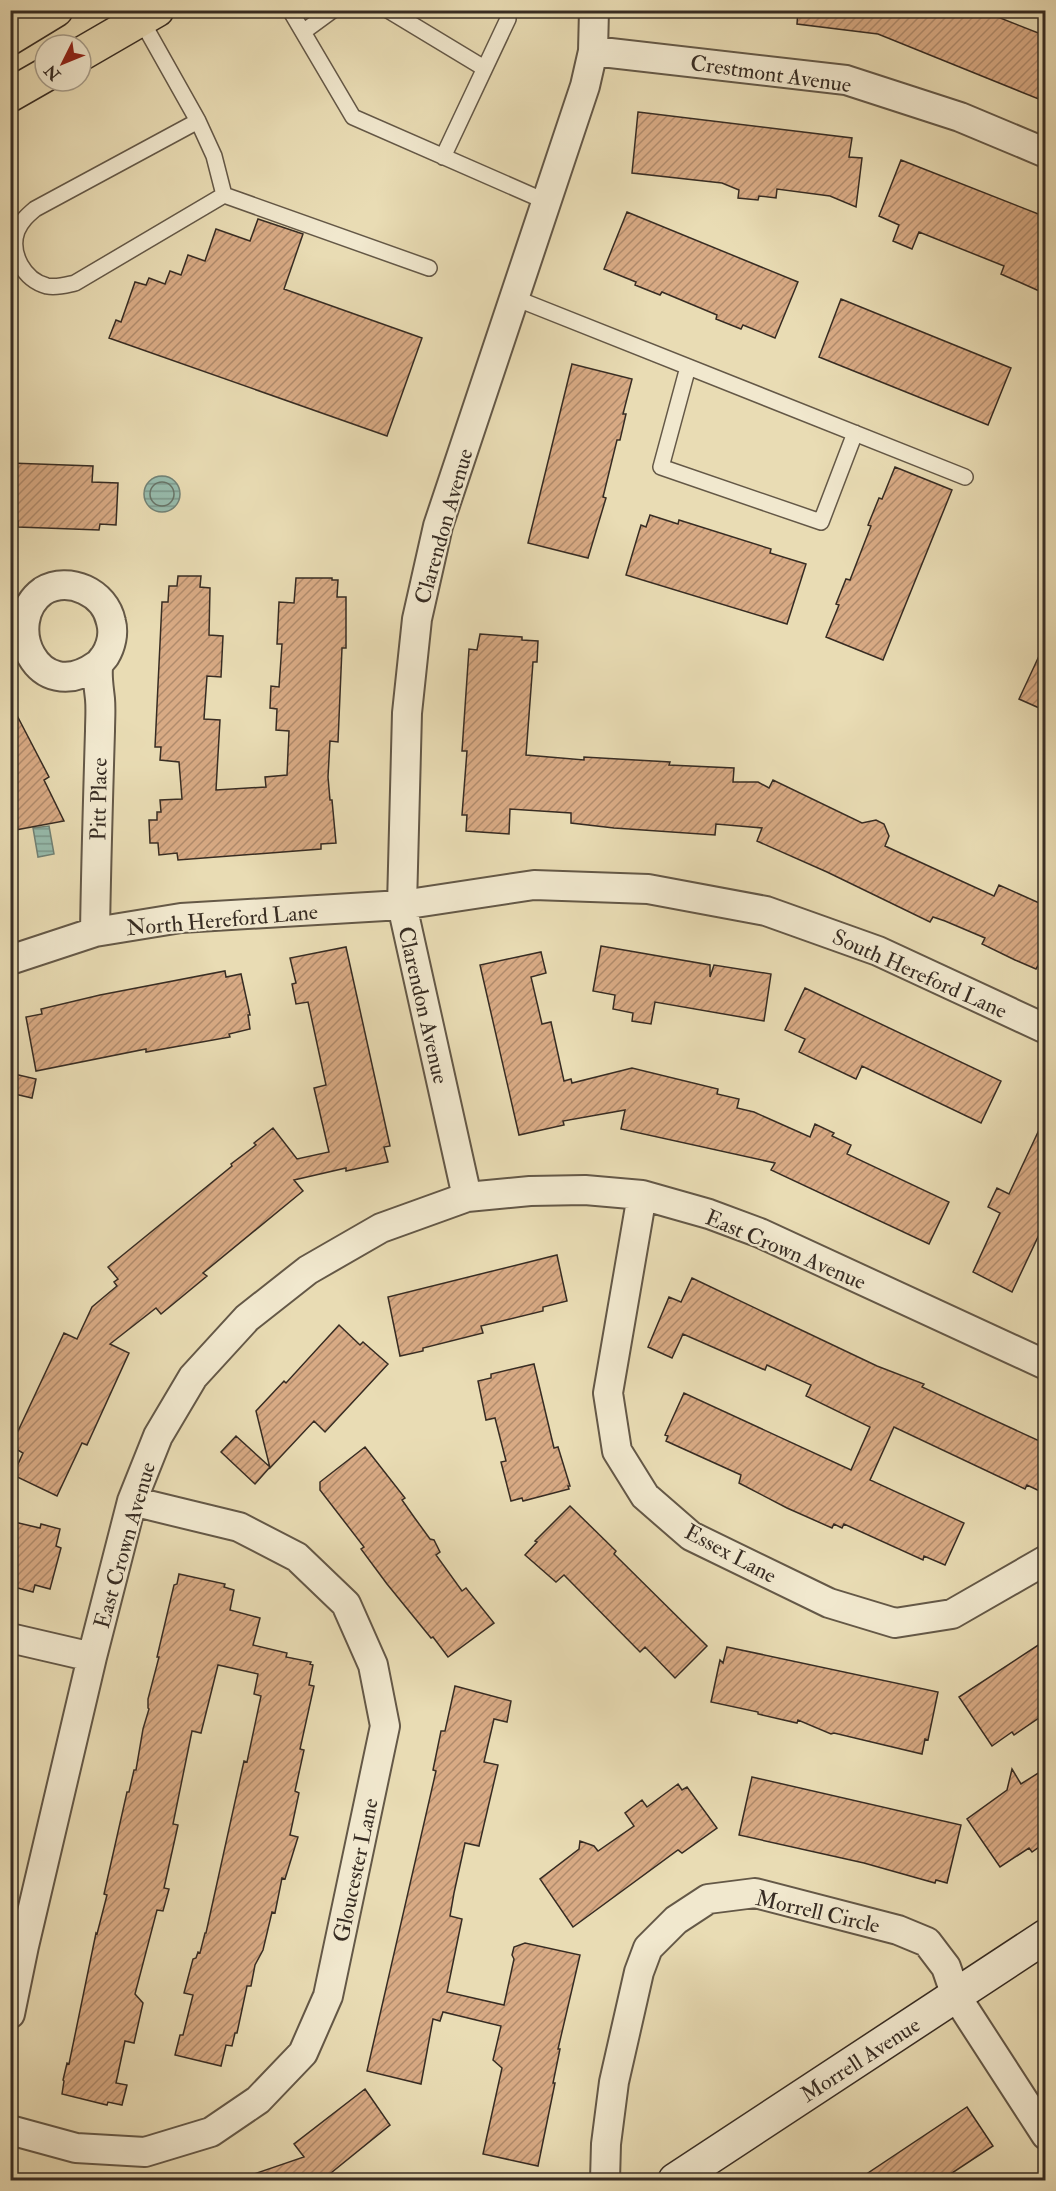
<svg xmlns="http://www.w3.org/2000/svg" width="1056" height="2191" font-family="'IM FELL Double Pica',serif">
  <style>
    .water { fill: url(#water-rules); stroke: #718276; stroke-width: 1.5 }
    .lines { fill: none; stroke-linecap: round; stroke-linejoin: round }
    .shore { stroke: #677468; stroke-width: 1.5 }
    .building { fill: url(#building-hatch); stroke: #372c23; stroke-width: 1.5 }
    .lane-casing { stroke: #645847; stroke-width: 18 }
    .street-casing { stroke: #645847; stroke-width: 32 }
    .secondary-casing { stroke: #372c23; stroke-width: 36 }
    .primary-casing { stroke: #372c23; stroke-width: 36 }
    .lane { stroke: #f1e8ce; stroke-width: 15 }
    .street { stroke: #f1e8ce; stroke-width: 28 }
    .secondary { stroke: #f1e8ce; stroke-width: 33 }
    .primary { stroke: #e9dcb4; stroke-width: 33 }
    .labels { text-anchor: middle; stroke-width: 4.5; stroke-linejoin: round; paint-order: stroke }
    .street-label { font-size: 22px; fill: #372c23; stroke: #f1e8ce }
  </style>
  <defs>
    <pattern id="water-rules" width="6" height="5" patternUnits="userSpaceOnUse" patternTransform="scale(1.5)"><rect width="6" height="5" fill="#97bcad"/><path d="M0 2.5h6" fill="none" stroke="#7c998c"/></pattern>
    <pattern id="building-hatch" width="6" height="6" patternUnits="userSpaceOnUse" patternTransform="scale(1.5)"><rect width="6" height="6" fill="#d8aa84"/><path d="M-1 1l2-2M0 6l6-6M5 7l2-2" fill="none" stroke="#b08b6c"/></pattern>
  </defs>
  <rect width="100%" height="100%" fill="#e9dcb4"/>
  <filter id="stains"><feTurbulence type="fractalNoise" baseFrequency=".00333" numOctaves="4"/><feColorMatrix values="0 0 0 0 .2 0 0 0 0 .09 0 0 0 0 .02 0 0 0 .5 -.17"/></filter>
  <radialGradient id="worn" r=".72"><stop offset=".6" stop-color="#630" stop-opacity="0"/><stop offset="1" stop-color="#630" stop-opacity=".3"/></radialGradient>
  <path class="water" d="M144 494a18 18 0 1 1 36 0a18 18 0 1 1-36 0Z
    M49,826l5,28 -16,3 -5,-29z"/>
  <g class="lines">
    <path class="shore" d="M150 494a12 12 0 1 1 24 0a12 12 0 1 1-24 0Z"/>
  </g>
  <path class="building" d="M798,10h182l66,26v66l-168,-68 -81,-10z
    M638,112l214,26 -3,19 13,1 -6,49 -26,-11 -53,-7 -1,9 -17,-2 -1,4 -20,-2 1,-8 -17,-7 -90,-10z
    M901,160l145,57v77l-45,-20 3,-8 -85,-34 -7,17 -19,-8 6,-16 -20,-9z
    M627,212l171,70 -23,56 -32,-13 -2,4 -25,-10 1,-4 -55,-23 -2,3 -25,-10 1,-3 -32,-13z
    M258,219l45,15 -19,55 138,49 -35,98 -278,-98 7,-18 5,2 14,-40 11,3 3,-7 16,6 5,-13 11,4 7,-20 17,6 11,-32 34,12z
    M841,299l170,69 -23,57 -169,-68z
    M572,364l60,15 -9,35h3l-6,26h-3l-14,57 3,1 -18,60 -60,-15z
    M10,463l83,3 -1,16 26,1 -2,42 -16,-1 -1,6 -81,-3v-6l-8,-1z
    M895,467l57,23 -69,170 -57,-23 13,-32 -3,-1 10,-25 4,1 21,-54 -3,-1 11,-27 3,1z
    M650,515l28,9 1,-4 92,29 -1,4 36,11 -19,60 -161,-49 15,-50 5,2z
    M178,576h23l-1,11 10,1 -1,47 14,1 -2,41 -14,-1 -3,43 16,1 -4,70 50,-3 -1,-10 22,-2 2,-44 -13,-1 1,-21 -7,-1 1,-22 8,1 3,-43h-5l2,-42 15,1 2,-25h36v2h6l-1,17h9v51h-4l-4,94 -8,-1 -2,36 2,23h2l4,43 -15,1v5l-143,11 -1,-7 -18,2 -1,-12h-8l-1,-23h8v-8h4l-1,-12 22,-1 -3,-37 -19,-2 1,-13h-6l7,-145h6l1,-16h8z
    M480,634l42,3v3l16,1 -1,21h-4l-7,93 58,5v-3l86,5 -1,3 65,3 -1,14h25l11,6 4,-8 89,43 14,-3 8,4 5,12 -4,10 109,50 5,-11 47,21v61l-7,-3 -3,5 -21,-9 -33,-16 3,-6 -40,-17 -12,-4 -3,5 -103,-50 -70,-31 5,-13 -46,-4 -1,11 -101,-7 -43,-5v-10l-61,-4 -1,25 -43,-3 1,-16h-5l5,-64h-5l7,-102 8,1z
    M1046,641v70l-27,-12z
    M10,702l39,75 -5,3 20,41 -54,10z
    M601,946l109,19v12l4,-12 57,9 -7,47 -109,-19 -4,22 -19,-3 1,-8 -20,-4 2,-14 -22,-4z
    M346,947l44,199 -6,1 4,15 -42,9v-3l-52,12 9,11 -100,82 4,3 -46,38 -5,-6 -46,36 19,9 -42,92 -5,-2 -25,53 -44,-21 10,-22 -12,-7 53,-113 13,6 15,-32 25,-21 -3,-4 4,-3 -10,-12 124,-101 -1,-2 25,-19 -2,-2 19,-15 24,31 32,-7 -15,-64 12,-3 -18,-83 -12,2 -4,-20 4,-1 -6,-25z
    M541,952l5,21 -15,4 11,47 9,-2 13,59 7,-2 1,4 60,-15 86,21 -1,5 22,5 -2,9 17,4 56,25 5,-13 19,9 -2,3 19,9 -4,9 102,48 -20,42 -158,-74 4,-7 -154,-34 4,-19 -62,11 1,4 -45,10 -39,-170z
    M225,971l1,6 15,-3 9,41h-2l2,14 -21,5 1,3 -84,15v-3l-110,22 -10,-54 16,-3 -1,-5 59,-14z
    M805,988l196,93 -20,42 -119,-57 -6,13 -57,-27 6,-13 -20,-9z
    M10,1073l26,6 -4,19 -22,-5z
    M1046,1115v105l-34,72 -39,-20 27,-59 -12,-6 9,-19 12,6z
    M557,1255l10,46 -24,6v4l-62,15 2,7 -60,15v3l-23,5 -12,-59z
    M692,1278l185,88 47,18 -2,3 124,57v50l-19,-9 -2,4 -131,-62 -24,53 94,43 -19,42 -21,-9 -1,4 -79,-36 -2,4 -8,-4 -2,4 -45,-20 -48,-25 2,-8 -75,-34 2,-5 -3,-1 19,-42 167,77 19,-43 -64,-31 5,-11 -44,-20 -2,5 -82,-36 -11,24 -24,-11 21,-50 12,5z
    M339,1325l21,20 3,-3 25,22 -63,68 -11,-11 -44,47 -14,-57 28,-30 2,2z
    M534,1364l20,84 4,-1 12,39h-2l1,3 -46,12 -1,-3 -11,3 -10,-39 5,-1 -11,-43 -9,2 -8,-39 13,-3v-4z
    M236,1436l34,31 -15,17 -34,-32z
    M365,1447l40,51 -3,2 12,17 16,22 4,1 6,12 -4,3 26,36 4,-3 28,35 -46,34 -15,-20 -2,1 -44,-54 -26,-35 3,-2 -44,-57v-8z
    M570,1506l46,45 -2,3 93,92 -32,32 -30,-31 -5,5 -76,-77 -8,7 -31,-27 12,-13 -2,-1z
    M10,1521l30,7 1,-4 19,5 -4,17 5,2 -11,41 -15,-4 -2,7 -23,-6z
    M179,1574l46,10 -1,3 10,3 -4,20 30,8 -7,27 34,8 -1,4 25,5 -1,2 3,1 -4,20 5,1 -14,63 4,1 -9,41 4,2 -9,42 8,2 -13,42 -3,-1 -7,35 -3,-1 -9,38 -8,15 -4,21h-4l-10,47h-2l-3,13 -6,-1 -5,21 -46,-11 5,-20h3l10,-40 -9,-2 9,-34 3,-1 2,-6 2,1 5,-20h1l38,-172 3,1 14,-66 -7,-2 4,-20 -40,-9 -17,68 -9,-2 -19,93 5,1 -14,63 5,1 -6,22 -6,-1 -22,84 8,9 -9,40 -9,-2 -9,42 11,2 -5,20 -14,-3 -1,3 -45,-11 2,-13 -1,-1 4,-17 2,1 27,-131 1,1 10,-39 -3,-1 23,-102h2l5,-22h2l7,-41 6,-20 -1,-1v-9l11,-42h-2l17,-72 3,-1z
    M1046,1640v73l-32,22 -2,-3 -20,14 -33,-49z
    M727,1647l211,45 -10,48 -3,-1 -3,15 -88,-21 -3,1 -33,-14 -1,3 -39,-9v-2l-47,-10 9,-42 3,3z
    M455,1686l56,15 -4,21 -13,-3 -10,43 14,3 -19,81 -14,-3 -11,50 -4,23 12,3 -15,73 57,13 10,-46 -2,-4 2,-8 11,-4 55,12 -22,94h2l-7,34h2l-17,83 -55,-12 19,-86 -9,-8 8,-34 -58,-14 -3,9 -7,-2 -12,65 -54,-13 69,-300 -3,-1 8,-39h4z
    M1046,1768v74l-14,10 -3,-4 -29,19 -33,-48 40,-29 5,-21 9,15z
    M752,1777l209,48 -14,58 -11,-3 -1,3 -71,-20 -125,-28z
    M678,1784l4,6 5,-3 30,41 -35,25 -4,-3 -105,77 -33,-48 39,-30 1,-8 14,5 4,5 36,-25 -9,-13 17,-13 5,7z
    M365,2089l25,36 -69,56h-76v-4l59,-20 -10,-13z
    M967,2107l26,39 -53,35h-84z"/>
  <g class="lines">
    <defs>
      <path id="lane" d="M290,10l63,107 194,85
        M388,10l96,58
        M139,16l59,105 16,35 10,39 205,73
        M303,32l30,-22
        M198,121l-163,88c-7,6 -14,12 -18,22 -8,22 7,49 30,55 10,2 19,-1 28,-3l149,-88
        M443,157l65,-138
        M515,298l450,179
        M688,367l-27,100 160,55 34,-89"/>
      <path id="street" d="M593,51l253,29 114,37 86,36
        M95,932c1,-67 3,-134 5,-201 0,-10 1,-21 0,-32 -1,-10 -3,-21 -2,-31 0,-5 4,-8 7,-12 6,-10 9,-23 6,-34 -6,-30 -42,-46 -68,-31 -43,31 -6,117 54,74
        M10,960l85,-28 86,-14 221,-13 132,-20 114,4 118,22 112,40 168,78
        M642,1195l-34,198 9,58 28,45 46,40 138,67 66,20 57,-9 94,-54
        M467,1197l-65,-292 5,-192 10,-94 21,-93 147,-440 8,-35 1,-41
        M10,1638l82,19
        M10,2014l14,-68 68,-289 40,-156 26,-65 35,-59 54,-59 61,-48 73,-42 86,-31 63,-6 55,-1 57,5 67,19 51,19 286,132
        M10,2130l66,18 69,4 66,-20 47,-32 45,-47 25,-57 57,-270 -12,-61 -27,-61 -49,-47 -58,-30 -107,-26
        M605,2180l1,-36 8,-62 25,-110 9,-24 28,-28 32,-21 47,-6 143,37 29,12 19,25 10,29 90,139"/>
      <path id="secondary" d="M675,2180l371,-244"/>
      <path id="primary" d="M10,38l46,-28
        M81,54l76,-44
        M10,95l35,-20"/>
    </defs>
    <use href="#lane" class="lane-casing"/>
    <use href="#street" class="street-casing"/>
    <use href="#secondary" class="secondary-casing"/>
    <use href="#primary" class="primary-casing"/>
    <use href="#lane" class="lane"/>
    <use href="#street" class="street"/>
    <use href="#secondary" class="secondary"/>
    <use href="#primary" class="primary"/>
  </g>
  <g class="labels">
    <g class="street-label">
      <text transform="translate(771 73) rotate(8)" y="8">Crestmont Avenue</text>
      <text transform="translate(443 526) rotate(-74)" y="8">Clarendon Avenue</text>
      <text transform="translate(98 799) rotate(-89)" y="8">Pitt Place</text>
      <text transform="translate(222 919) rotate(-5)" y="8">North Hereford Lane</text>
      <text transform="translate(920 973) rotate(24)" y="8">South Hereford Lane</text>
      <text transform="translate(424 1005) rotate(77)" y="8">Clarendon Avenue</text>
      <text transform="translate(786 1249) rotate(23)" y="8">East Crown Avenue</text>
      <text transform="translate(124 1545) rotate(-74)" y="8">East Crown Avenue</text>
      <text transform="translate(731 1553) rotate(28)" y="8">Essex Lane</text>
      <text transform="translate(355 1870) rotate(-78)" y="8">Gloucester Lane</text>
      <text transform="translate(818 1911) rotate(13)" y="8">Morrell Circle</text>
      <text transform="translate(860 2059) rotate(-33)" y="8">Morrell Avenue</text>
    </g>
  </g>
  <rect width="1056" height="2191" fill="none" stroke="#e9dcb4" stroke-width="36"/>
  <rect x="12" y="12" width="1032" height="2167" fill="none" stroke="#372c23" stroke-width="3"/>
  <rect x="18" y="18" width="1020" height="2155" fill="none" stroke="#372c23" stroke-width="1.5"/>
  <g transform="translate(63 63) rotate(227)"><circle r="28" fill="#f1e8ce" stroke="#a79d8a" stroke-width="1.5"/>
  <path d="M0-4.5L10 22L0 15L-10 22Z" fill="#8f2418"/>
  <text y="-9" font-size="16" font-weight="bold" text-anchor="middle" fill="#372c23">N</text>
  </g>
  <rect width="100%" height="100%" filter="url(#stains)"/>
  <rect width="100%" height="100%" fill="url(#worn)"/>
</svg>
